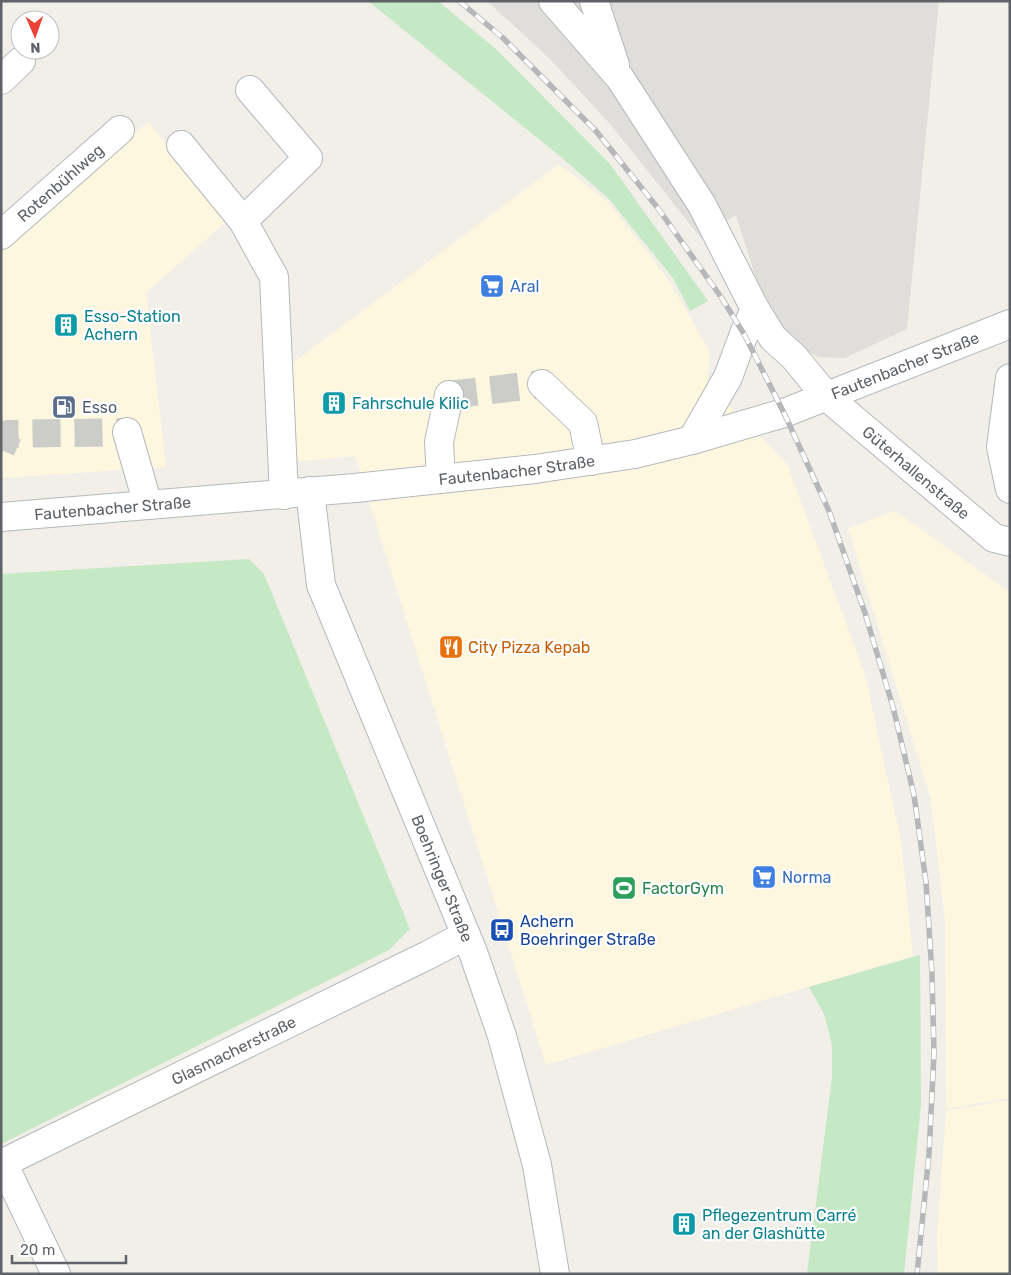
<svg xmlns="http://www.w3.org/2000/svg" width="1011" height="1275" font-family="Rubik,sans-serif">
  <style>
    .commercial { fill: #fef7e0 }
    .industrial { fill: #e0deda }
    .green { fill: #c5e8c5 }
    .lines { fill: none; stroke-linecap: round; stroke-linejoin: round }
    .minor-tunnel { stroke: #ccccc8; stroke-width: 28; stroke-dasharray: 28 14; stroke-linecap: butt }
    .minor-casing { stroke: #b5b8bc; stroke-width: 30 }
    .minor { stroke: #fff; stroke-width: 28 }
    .rail-casing { stroke: #b6b7b8; stroke-width: 5.5 }
    .rail { stroke: #fff; stroke-width: 4; stroke-dasharray: 11; stroke-linecap: butt }
    .labels { text-anchor: middle; stroke-width: 4.5; stroke-linejoin: round; paint-order: stroke }
    .street-label { font-size: 16px; fill: #5f6368; stroke: #fff }
    .shop-label { font-size: 16px; fill: #366cbe; stroke: #fff; text-anchor: start }
    .culture-label { font-size: 16px; fill: #0d838f; stroke: #fff; text-anchor: start }
    .service-label { font-size: 16px; fill: #4e5e75; stroke: #fff; text-anchor: start }
    .food-label { font-size: 16px; fill: #c56008; stroke: #fff; text-anchor: start }
    .leisure-label { font-size: 16px; fill: #27864d; stroke: #fff; text-anchor: start }
    .transit-label { font-size: 16px; fill: #164399; stroke: #fff; text-anchor: start }
  </style>
  <rect width="100%" height="100%" fill="#f1efe8"/>
  <path class="commercial" d="M148,122l82,96 -84,75 20,174 -165,11v-231z
    M559,164l49,38 60,77 41,71 -1,34 79,80 78,211 36,166 12,115 -367,109 -191,-609 -62,6 -7,-94z
    M895,511l115,81v506l-64,11 -1,-188 -14,-121 -83,-272z
    M1010,1100v174h-72l-1,-38 9,-125z"/>
  <path class="industrial" d="M487,1h452l-32,328 -62,29 -27,-1 -35,-21 -17,-27 -30,-94 -35,23 -90,-113 -62,-67z"/>
  <path class="green" d="M368,1h70l59,49 113,114 98,137 -18,10 -17,-33 -64,-79 -48,-42z
    M249,559l15,15 146,355 -21,21 -388,194v-570z
    M920,955l1,150 -17,169h-97l25,-197v-32l-8,-31 -15,-27z"/>
  <g class="lines">
    <path class="minor-tunnel" d="M449,395l93,-11
      M1,450l7,-16 119,-2"/>
    <defs>
      <g id="minor">
        <path id="s1" d="M553,1l67,77 82,127 53,104 18,29 21,19 32,39 168,142 16,4"/>
        <path d="M594,1l21,64"/>
        <path d="M1,80l20,-19"/>
        <path d="M250,90l58,68 -65,63 31,56 10,218"/>
        <path d="M181,145l62,76"/>
        <path id="s2" d="M1,235l119,-105"/>
        <path d="M1010,378l-9,69 9,42"/>
        <path d="M542,384l41,39 8,38"/>
        <path d="M127,432l21,73"/>
        <path d="M692,440l36,-63 16,-43 11,-25"/>
        <path d="M441,479l-2,-37 10,-47"/>
        <path id="s3" d="M310,491l11,94 152,367 29,84 35,129 18,109"/>
        <path id="s4" d="M1,517l354,-29 180,-19 100,-15 57,-14 92,-27 226,-89"/>
        <path d="M3,1163l53,111"/>
        <path id="s5" d="M1,1164l427,-209 38,-20"/>
      </g>
    </defs>
    <use href="#minor" class="minor-casing"/>
    <use href="#minor" class="minor"/>
    <defs>
      <path id="rail" d="M459,1l44,37 93,93 61,76 64,90 23,37 40,79 45,98 36,102 28,94 21,88 12,87 6,92 2,79 -5,101 -12,120"/>
    </defs>
    <use href="#rail" class="rail-casing"/>
    <use href="#rail" class="rail"/>
  </g>
  <defs>
    <symbol id="supermarket-square" viewBox="-11 -11 22 22"><rect x="-9" y="-9" width="18" height="18" rx="4" fill="#3f7fe0" stroke="#fff"/><path d="M-6-5.5h2.5l.6 2H6L4.5 2H-2.5L-4.4-4H-6ZM-1.5 3.2a1.3 1.3 0 1 0 .1 0ZM3 3.2a1.3 1.3 0 1 0 .1 0Z" fill="#fff"/></symbol>
    <symbol id="building-square" viewBox="-11 -11 22 22"><rect x="-9" y="-9" width="18" height="18" rx="4" fill="#0f9aa8" stroke="#fff"/><path d="M-4-6H4V6H1V3H-1V6H-4ZM-2.5-4.3h1.7v1.8h-1.7ZM.8-4.3h1.7v1.8H.8ZM-2.5-1h1.7V.8h-1.7ZM.8-1h1.7V.8H.8Z" fill="#fff"/></symbol>
    <symbol id="fuel-square" viewBox="-11 -11 22 22"><rect x="-9" y="-9" width="18" height="18" rx="4" fill="#5c6f8a" stroke="#fff"/><path d="M-5.5-6h7V0h2V4h1.3V-2.5L3-4.5l.8-.8L6-3V5H2.5V1h-1V6h-7ZM-4.2-4.7v3.2H.2V-4.7Z" fill="#fff"/></symbol>
    <symbol id="restaurant-square" viewBox="-11 -11 22 22"><rect x="-9" y="-9" width="18" height="18" rx="4" fill="#e8710a" stroke="#fff"/><path d="M-5-6h1v4h1v-4h1v4h1v-4h1v5L-1.5 .5V6h-2V.5L-5-1ZM5-6V6H3V1.5H1.5Q1.5-4 5-6Z" fill="#fff"/></symbol>
    <symbol id="stadium-square" viewBox="-11 -11 22 22"><rect x="-9" y="-9" width="18" height="18" rx="4" fill="#2e9e5b" stroke="#fff"/><path d="M0-5a6.5 5 0 1 0 0 10a6.5 5 0 1 0 0-10ZM-3.5-1.8h7v3.6h-7Z" fill="#fff"/></symbol>
    <symbol id="bus-square" viewBox="-11 -11 22 22"><rect x="-9" y="-9" width="18" height="18" rx="4" fill="#1a4fb4" stroke="#fff"/><path d="M-5-6H5V4H4V6H2V4H-2V6H-4V4H-5ZM-3.5-4V0h7V-4ZM-3.5 1.2v1.5H-2V1.2ZM2 1.2v1.5H3.5V1.2Z" fill="#fff"/></symbol>
  </defs>
  <g fill-rule="evenodd">
    <use href="#supermarket-square" x="478" y="272" width="28" height="28"/>
    <use href="#building-square" x="52" y="311" width="28" height="28"/>
    <use href="#building-square" x="320" y="389" width="28" height="28"/>
    <use href="#fuel-square" x="50" y="393" width="28" height="28"/>
    <use href="#restaurant-square" x="437" y="633" width="28" height="28"/>
    <use href="#supermarket-square" x="750" y="863" width="28" height="28"/>
    <use href="#stadium-square" x="610" y="874" width="28" height="28"/>
    <use href="#bus-square" x="488" y="916" width="28" height="28"/>
    <use href="#building-square" x="670" y="1210" width="28" height="28"/>
  </g>
  <g class="labels">
    <g class="street-label">
      <text dy="6" stroke="none"><textPath href="#s2" startOffset="79">Rotenbühlweg</textPath></text>
      <text dy="6" stroke="none"><textPath href="#s4" startOffset="922">Fautenbacher Straße</textPath></text>
      <text dy="6" stroke="none"><textPath href="#s4" startOffset="518">Fautenbacher Straße</textPath></text>
      <text dy="6" stroke="none"><textPath href="#s1" startOffset="601">Güterhallenstraße</textPath></text>
      <text dy="6" stroke="none"><textPath href="#s4" startOffset="112">Fautenbacher Straße</textPath></text>
      <text dy="6" stroke="none"><textPath href="#s3" startOffset="412">Boehringer Straße</textPath></text>
      <text dy="6" stroke="none"><textPath href="#s5" startOffset="259">Glasmacherstraße</textPath></text>
    </g>
    <g class="shop-label">
      <text x="510" y="292">Aral</text>
      <text x="782" y="883">Norma</text>
    </g>
    <g class="culture-label">
      <text x="84" y="322">Esso-Station<tspan x="84" dy="18">Achern</tspan></text>
      <text x="352" y="409">Fahrschule Kilic</text>
      <text x="702" y="1221">Pflegezentrum Carré<tspan x="702" dy="18">an der Glashütte</tspan></text>
    </g>
    <g class="service-label">
      <text x="82" y="413">Esso</text>
    </g>
    <g class="food-label">
      <text x="468" y="653">City Pizza Kepab</text>
    </g>
    <g class="leisure-label">
      <text x="642" y="894">FactorGym</text>
    </g>
    <g class="transit-label">
      <text x="520" y="927">Achern<tspan x="520" dy="18">Boehringer Straße</tspan></text>
    </g>
  </g>
  <rect width="1011" height="1275" fill="none" stroke="#5f6368" stroke-width="5"/>
  <g transform="translate(35 35) rotate(178)"><circle r="24" fill="#ffffff" stroke="#bfc1c3"/>
  <path d="M0-4L9 19L0 12L-9 19Z" fill="#ea4335"/>
  <text y="-8" font-size="14" font-weight="bold" text-anchor="middle" fill="#5f6368">N</text>
  </g>
  <path d="M12 1255v8h114v-8" fill="none" stroke="#5f6368" stroke-width="2.5"/>
  <text x="20" y="1255" font-size="15" fill="#5f6368" stroke="#ffffff" stroke-width="4" paint-order="stroke">20 m</text>
</svg>
